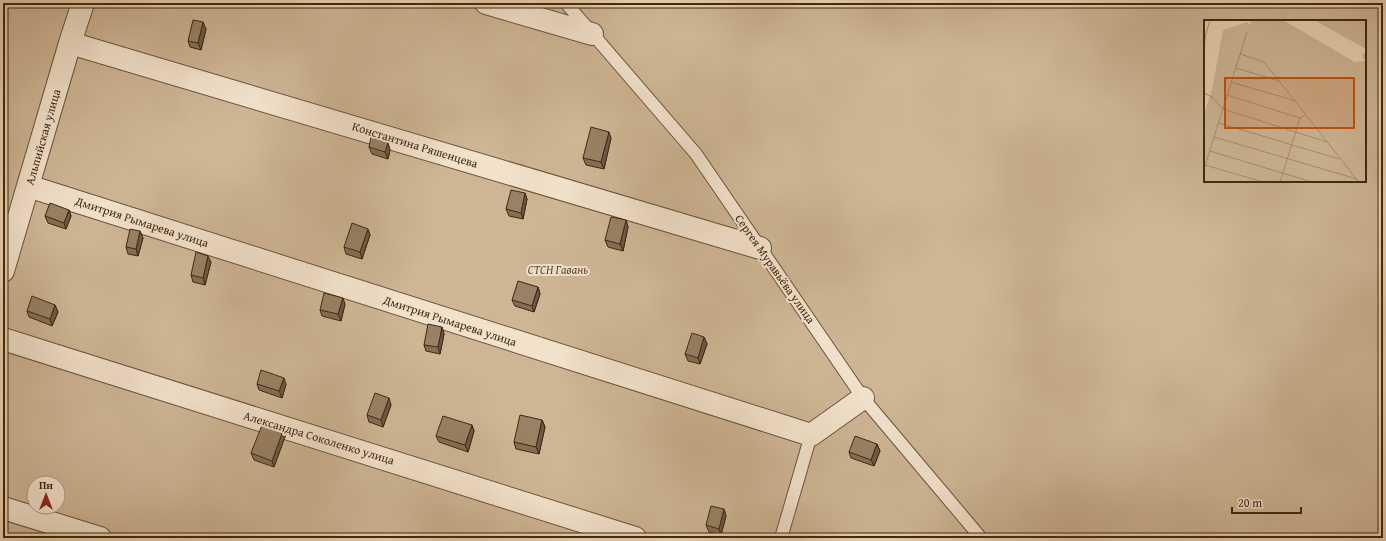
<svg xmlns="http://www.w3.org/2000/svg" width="1386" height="541" font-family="'Gentium Book Plus',serif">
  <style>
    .green { fill: #ceb695; stroke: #866f53; fill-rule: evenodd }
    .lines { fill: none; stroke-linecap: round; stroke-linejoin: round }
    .service-casing { stroke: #6a5339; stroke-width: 14 }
    .minor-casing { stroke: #6a5339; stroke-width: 24 }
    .service { stroke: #f2e2cc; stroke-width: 12 }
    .minor { stroke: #f2e2cc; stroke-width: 22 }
    .wall { fill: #836f56; stroke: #3f2811 }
    .shaded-wall { fill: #6a5a46; stroke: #3f2811 }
    .building { fill: #988164; stroke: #3f2811 }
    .labels { text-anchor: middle; stroke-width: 4; stroke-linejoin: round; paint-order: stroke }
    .street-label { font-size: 12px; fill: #3f2811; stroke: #f2e2cc }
    .park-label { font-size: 12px; font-style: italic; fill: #5c442b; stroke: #f2e2cc }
    .inset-road { fill: none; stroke: #a68f70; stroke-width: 1 }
    .view { fill: #c64f0d; fill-opacity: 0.15; stroke: #c64f0d; stroke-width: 2 }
    .inset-edge { fill: none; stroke: #3f2811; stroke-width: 2 }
  </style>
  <rect width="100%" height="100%" fill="#ebd3b0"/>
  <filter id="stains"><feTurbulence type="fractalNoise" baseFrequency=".005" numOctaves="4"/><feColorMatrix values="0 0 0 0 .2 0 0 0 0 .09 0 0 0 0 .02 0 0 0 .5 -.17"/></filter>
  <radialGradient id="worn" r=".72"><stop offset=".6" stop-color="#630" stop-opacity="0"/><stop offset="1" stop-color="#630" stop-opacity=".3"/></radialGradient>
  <path class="green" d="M3,3h1380v535h-1380zM1205,21h160v160h-160zM34,483h24v24h-24z"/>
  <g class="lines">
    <defs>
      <path id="service" d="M566,3l130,151 167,244 118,140
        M781,538l30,-103"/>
      <path id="minor" d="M486,3l106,31
        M70,43l690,205
        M28,186l783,249 52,-37
        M3,271l67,-228 13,-40
        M3,339l632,199
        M3,508l97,30"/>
    </defs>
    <use href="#service" class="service-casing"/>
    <use href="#minor" class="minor-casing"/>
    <use href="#service" class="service"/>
    <use href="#minor" class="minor"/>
  </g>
  <path class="wall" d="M206,29l-5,21 -11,-3 -2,-6z
    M611,138l-7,31 -18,-4 -3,-7z
    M388,143l2,7 -2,9 -16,-5 -3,-7z
    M525,193l2,6 -4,20 -14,-3 -3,-7z
    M69,210l2,6 -5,13 -18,-6 -3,-7z
    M626,220l2,7 -5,24 -15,-4 -3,-7z
    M368,229l2,6 -8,24 -16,-5 -2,-7z
    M140,231l3,7 -5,18 -10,-2 -2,-7z
    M211,262l-6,23 -12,-3 -2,-7z
    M538,287l2,7 -6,18 -19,-6 -3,-6z
    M345,304l-4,17 -19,-5 -2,-6z
    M55,305l3,7 -6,14 -23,-9 -2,-6z
    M442,327l2,7 -4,20 -14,-3 -2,-6z
    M704,337l3,7 -7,20 -12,-3 -3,-7z
    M257,384h29l-4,14 -23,-8z
    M391,405l-8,22 -14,-5 -2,-7z
    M542,420l3,7 -6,27 -23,-5 -2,-7z
    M472,425l2,6 -6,21 -29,-10 -3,-6z
    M286,434l-12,33 -20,-7 -3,-7z
    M877,444l3,7 -6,15 -23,-8 -2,-6z
    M724,509l2,7 -5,19 -12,-3 -3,-7z"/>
  <path class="shaded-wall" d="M203,22l3,7 -5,21 -3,-7z
    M609,132l2,6 -7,31 -3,-7z
    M388,143l2,7 -2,9 -3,-7z
    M525,193l2,6 -4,20 -2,-6z
    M69,210l2,6 -5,13 -2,-6z
    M626,220l2,7 -5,24 -3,-7z
    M368,229l2,6 -8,24 -2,-7z
    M140,231l3,7 -5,18 -2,-7z
    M208,256l3,6 -6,23 -2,-7z
    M538,287l2,7 -6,18 -2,-6z
    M343,298l2,6 -4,17 -3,-7z
    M55,305l3,7 -6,14 -2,-7z
    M442,327l2,7 -4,20 -2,-7z
    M704,337l3,7 -7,20 -2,-6z
    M284,378l2,6 -4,14 -3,-7z
    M389,398l2,7 -8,22 -2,-7z
    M542,420l3,7 -6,27 -3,-7z
    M472,425l2,6 -6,21 -3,-7z
    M284,428l2,6 -12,33 -2,-6z
    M877,444l3,7 -6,15 -3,-6z
    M724,509l2,7 -5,19 -2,-6z"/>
  <path class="building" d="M193,20l10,2 -5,21 -10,-2z
    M591,127l18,5 -8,30 -18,-4z
    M371,137l17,6 -3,9 -16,-5z
    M511,190l14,3 -4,20 -15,-4z
    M50,203l19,7 -5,13 -19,-7z
    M611,217l15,3 -6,24 -15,-4z
    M352,223l16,6 -8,23 -16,-5z
    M130,229l10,2 -4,18 -10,-2z
    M196,252l12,4 -5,22 -12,-3z
    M518,281l20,6 -6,19 -20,-6z
    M324,293l19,5 -5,16 -18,-4z
    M32,296l23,9 -5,14 -23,-8z
    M428,324l14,3 -4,20 -14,-2z
    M692,333l12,4 -6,21 -13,-4z
    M261,370l23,8 -5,13 -22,-7z
    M375,393l14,5 -8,22 -14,-5z
    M520,415l22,5 -6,27 -22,-5z
    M443,416l29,9 -7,20 -29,-9z
    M264,420l20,8 -12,33 -21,-8z
    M855,436l22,8 -6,16 -22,-8z
    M711,506l13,3 -5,20 -13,-4z"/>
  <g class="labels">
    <g class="street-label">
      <text transform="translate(43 137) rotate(-74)" y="4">Альпийская улица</text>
      <text transform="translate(415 145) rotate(17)" y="4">Константина Ряшенцева</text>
      <text transform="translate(142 222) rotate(18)" y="4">Дмитрия Рымарева улица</text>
      <text transform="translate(775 269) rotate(55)" y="4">Сергея Муравьёва улица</text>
      <text transform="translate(450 321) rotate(18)" y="4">Дмитрия Рымарева улица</text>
      <text transform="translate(319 438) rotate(17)" y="4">Александра Соколенко улица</text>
    </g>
    <g class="park-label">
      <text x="558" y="274">СТСН Гавань</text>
    </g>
  </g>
  <g transform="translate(1204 20)">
    <rect width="162" height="162" fill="#ebd3b0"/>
    <path d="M47,0h32l72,42 10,-1 -3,-6 4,-3v130h-162v-68l8,-24 11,-60 24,-8 3,3zM110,0h52v29z" fill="#ceb695"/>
    <path class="inset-road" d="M0,21l6,-21M36,34l24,8 95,120M0,36l1,-19M32,48l43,13M27,62l65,19M0,73l8,4 11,12 104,33M23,75l73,23 5,-3M15,103l120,36M10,117l143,42M6,131l102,31M1,145l58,17M0,149l43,-137M76,162l20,-64"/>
    <path class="view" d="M21,58h129v50h-129z"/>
    <rect width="162" height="162" class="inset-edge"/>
  </g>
  <rect width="1386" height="541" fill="none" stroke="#ebd3b0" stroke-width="16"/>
  <rect x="4" y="4" width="1378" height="533" fill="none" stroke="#3f2811" stroke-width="2"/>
  <rect x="8" y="8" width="1370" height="525" fill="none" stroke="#3f2811"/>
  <g transform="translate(46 495)"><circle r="19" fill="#f2e2cc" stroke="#aa9881"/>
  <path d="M0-3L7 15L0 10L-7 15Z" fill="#8f2418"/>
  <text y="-6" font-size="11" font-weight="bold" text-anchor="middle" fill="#3f2811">Пн</text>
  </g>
  <path d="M1232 507v6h69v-6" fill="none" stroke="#3f2811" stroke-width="2"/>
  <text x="1238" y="507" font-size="12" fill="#3f2811" stroke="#f2e2cc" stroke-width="3" paint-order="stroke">20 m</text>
  <rect width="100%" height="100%" filter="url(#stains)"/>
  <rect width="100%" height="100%" fill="url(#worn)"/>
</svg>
